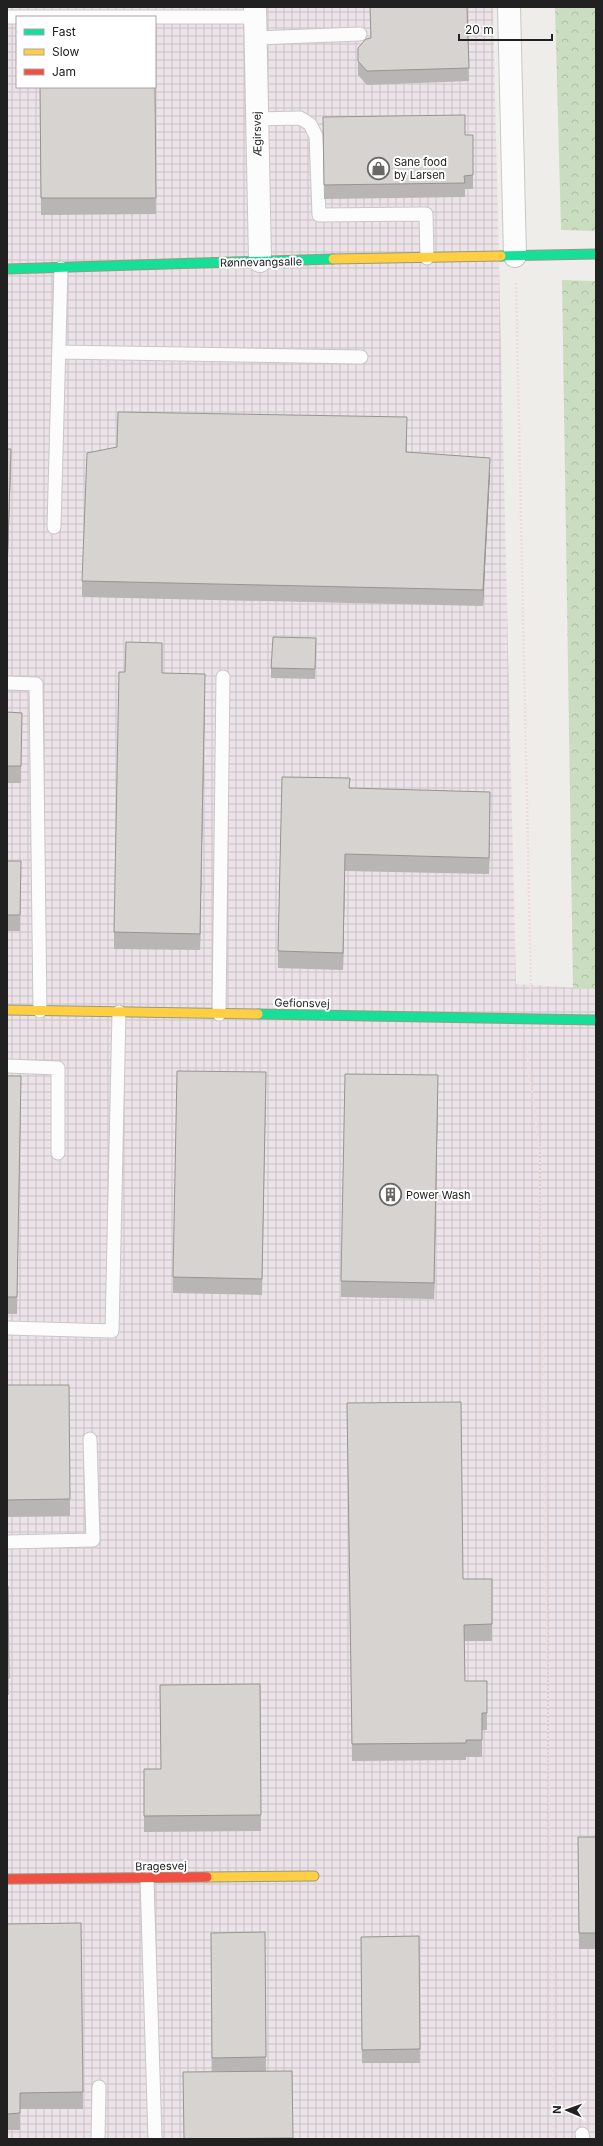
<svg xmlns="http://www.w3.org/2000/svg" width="603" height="2146" font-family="Inter,sans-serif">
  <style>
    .industrial { fill: url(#industrial-grid); fill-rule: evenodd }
    .forest { fill: url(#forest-crowns) }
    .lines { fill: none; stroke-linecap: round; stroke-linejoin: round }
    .lane-casing { stroke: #c8c7c6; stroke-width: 15 }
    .street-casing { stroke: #c8c7c6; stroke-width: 24 }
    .fast-casing { stroke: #989982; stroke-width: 11 }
    .slow-casing { stroke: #989982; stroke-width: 11 }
    .jam-casing { stroke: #989982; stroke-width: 11 }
    .path { stroke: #ecdcdb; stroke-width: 2.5; stroke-dasharray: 2 2; stroke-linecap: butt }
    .lane { stroke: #fdfcfc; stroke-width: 13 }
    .street { stroke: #fdfcfc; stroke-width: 22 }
    .fast { stroke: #16e098; stroke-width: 9 }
    .slow { stroke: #ffcf43; stroke-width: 9 }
    .jam { stroke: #f24e42; stroke-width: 9 }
    .wall { fill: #b8b5b4 }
    .shaded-wall { fill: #969492 }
    .building { fill: #d6d3d1; stroke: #969492 }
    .labels { text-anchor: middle; stroke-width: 4; stroke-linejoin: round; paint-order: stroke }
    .street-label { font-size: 11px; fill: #212121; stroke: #fff }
    .poi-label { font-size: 11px; fill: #212121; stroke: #fff; text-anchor: start }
  </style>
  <defs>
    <pattern id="industrial-grid" width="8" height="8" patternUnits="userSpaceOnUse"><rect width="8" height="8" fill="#ece3e8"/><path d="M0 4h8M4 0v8" fill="none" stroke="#cac2c7"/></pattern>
    <pattern id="forest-crowns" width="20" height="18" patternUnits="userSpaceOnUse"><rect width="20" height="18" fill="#cbddc0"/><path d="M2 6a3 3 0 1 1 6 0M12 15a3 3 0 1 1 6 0" fill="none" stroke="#aebda5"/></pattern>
  </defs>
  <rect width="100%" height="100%" fill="#efedea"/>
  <path class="industrial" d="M7,7h486l23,977 80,5v1150h-589zM17,17h138v70h-138z"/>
  <path class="forest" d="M555,7h41v224l-35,-1z
    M562,280l34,1v708h-23z"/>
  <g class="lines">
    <defs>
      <path id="lane" d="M7,17h248
        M255,38l105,-4
        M257,119l43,-1 10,6 6,12 3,79 107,-1 1,44
        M59,352l302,5
        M54,527l7,-259
        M7,683l29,1 4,327
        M219,1014l4,-337
        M7,1066l51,2v85
        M7,1328l105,3 7,-319
        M7,1542l86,-2 -3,-101
        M147,1879l8,260
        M582,2134l1,5
        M98,2139l1,-52"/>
      <path id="street" d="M255,7l5,254
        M509,7l6,249"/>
      <path id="fast" d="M501,256l95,-2
        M7,269l326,-10
        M258,1014l338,6"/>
      <path id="slow" d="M333,259l168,-3
        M7,1010l251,4
        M207,1877l107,-1"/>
      <path id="jam" d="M7,1879l200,-2"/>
    </defs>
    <use href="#lane" class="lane-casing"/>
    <use href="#street" class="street-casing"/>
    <use href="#fast" class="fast-casing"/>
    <use href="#slow" class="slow-casing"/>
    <use href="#jam" class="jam-casing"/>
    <path class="path" d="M516,283l15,709
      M526,1047l14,105 14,987"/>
    <use href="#lane" class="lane"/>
    <use href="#street" class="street"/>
    <use href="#fast" class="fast"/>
    <use href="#slow" class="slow"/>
    <use href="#jam" class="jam"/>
  </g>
  <path class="wall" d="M370,7h97l2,74 -102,4 -9,-10v-27l13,-10z
    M40,87h115l1,127 -115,1z
    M323,130l142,5h8v54h-8v8l-141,2z
    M407,434l-1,18 84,22 -7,132 -401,-9v-16z
    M316,638l-1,41 -44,-1v-10z
    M162,673l43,17 -5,260 -86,-1v-17z
    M7,712l15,1 -1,70h-14z
    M350,788l140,20 -1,66 -144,-3 -2,99 -65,-2v-17z
    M7,861h14l-1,70h-13z
    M7,1076l14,17 -4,221h-10z
    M266,1089l-4,206 -89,-2v-16z
    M438,1092l-4,207 -93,-2v-16z
    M7,1385h62l1,131 -63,1z
    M347,1403l116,176h29v62h-28l1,40h22v49h-5v27h-16v3l-114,1z
    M7,1586h1l1,109h-2z
    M260,1684l1,147 -117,1v-63h17z
    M578,1837h18v112h-17z
    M81,1923l2,186h-63v21h-13v-206z
    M265,1932l1,139h-54l-1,-138z
    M419,1936l1,127h-58l-1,-126z
    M292,2071l1,68h-109z"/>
  <path class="shaded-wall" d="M407,417v17l-1,35v-17z
    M11,449v17l-4,121v-16z
    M490,458v16l-7,132v-16z
    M205,674v16l-5,260v-16z
    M490,792v16l-1,66v-16z
    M345,854v17l-2,99v-17z
    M438,1075v17l-4,207v-16z"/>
  <path class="building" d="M370,7h97l2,61 -102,3 -9,-10v-13l8,-9 5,-1z
    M40,87h115l1,111h-115z
    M465,115v20h8v40l-9,1 1,7 -141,2 -1,-68z
    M118,412l289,5 -1,35 84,6 -7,132 -401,-9 5,-128 30,-6z
    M7,449h4l-4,122z
    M273,637l43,1 -1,31 -44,-1z
    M126,642l36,1v30l43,1 -5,260 -86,-2 5,-260h6z
    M7,712l15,1 -1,53h-14z
    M282,777l68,1 -1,10 141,4 -1,66 -144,-4 -2,99 -65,-2z
    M7,861h14l-1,54h-13z
    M177,1071l89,1 -4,207 -89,-2z
    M345,1074l93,1 -4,208 -93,-2z
    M7,1076h14l-4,221h-10z
    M7,1385h62l1,114 -63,1z
    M461,1402l2,177h29v45l-28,1 1,56h22v32h-5v27h-16v3l-114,1 -5,-341z
    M7,1586h1l1,92h-2z
    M260,1684l1,131 -117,1v-47h17l-1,-84z
    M578,1837h18v96h-17z
    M81,1923l2,169 -63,1v20l-13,1v-190z
    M265,1932l1,125 -54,1 -1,-125z
    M419,1936l1,113 -58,1 -1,-113z
    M292,2071l1,67 -109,1 -1,-67z"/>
  <defs>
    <symbol id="shop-ring" viewBox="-11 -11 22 22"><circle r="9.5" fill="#fff" stroke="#696867" stroke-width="1.5"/><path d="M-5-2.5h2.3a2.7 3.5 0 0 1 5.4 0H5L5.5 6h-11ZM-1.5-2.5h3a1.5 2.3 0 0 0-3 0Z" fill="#696867"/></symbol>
    <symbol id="building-ring" viewBox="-11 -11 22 22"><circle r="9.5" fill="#fff" stroke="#696867" stroke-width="1.5"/><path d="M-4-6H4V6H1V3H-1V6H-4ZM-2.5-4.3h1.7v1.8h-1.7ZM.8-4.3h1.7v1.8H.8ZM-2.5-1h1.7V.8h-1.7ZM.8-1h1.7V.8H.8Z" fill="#696867"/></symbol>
  </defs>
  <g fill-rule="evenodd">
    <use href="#shop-ring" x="366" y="156" width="25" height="25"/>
    <use href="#building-ring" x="378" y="1182" width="25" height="25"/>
  </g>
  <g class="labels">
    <g class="street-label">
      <text transform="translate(257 134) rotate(-91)" y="4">Ægirsvej</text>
      <text transform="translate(261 262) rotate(-1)" y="4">Rønnevangsalle</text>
      <text transform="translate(302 1003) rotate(1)" y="4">Gefionsvej</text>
      <text transform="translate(161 1866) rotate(-1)" y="4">Bragesvej</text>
    </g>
    <g class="poi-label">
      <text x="394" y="166">Sane food<tspan x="394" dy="13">by Larsen</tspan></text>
      <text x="406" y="1199">Power Wash</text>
    </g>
  </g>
  <rect width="603" height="2146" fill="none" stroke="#212121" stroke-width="16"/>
  <rect x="16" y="16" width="140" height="72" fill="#ffffff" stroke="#a6a6a6"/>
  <rect x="24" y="29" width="20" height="6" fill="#16e098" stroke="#a6a6a6"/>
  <text x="52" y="36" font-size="12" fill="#212121">Fast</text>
  <rect x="24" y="49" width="20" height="6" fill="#ffcf43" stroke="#a6a6a6"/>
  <text x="52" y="56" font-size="12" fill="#212121">Slow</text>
  <rect x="24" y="69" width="20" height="6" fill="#f24e42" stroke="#a6a6a6"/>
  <text x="52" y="76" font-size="12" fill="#212121">Jam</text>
  <g transform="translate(567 2110) rotate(272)" stroke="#ffffff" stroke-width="3" paint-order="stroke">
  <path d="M0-3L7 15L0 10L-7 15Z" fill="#212121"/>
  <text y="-6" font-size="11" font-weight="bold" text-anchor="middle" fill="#212121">N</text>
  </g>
  <path d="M459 34v6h93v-6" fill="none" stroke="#212121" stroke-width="2"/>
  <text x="465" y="34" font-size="12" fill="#212121" stroke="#ffffff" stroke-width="3" paint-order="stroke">20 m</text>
</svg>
